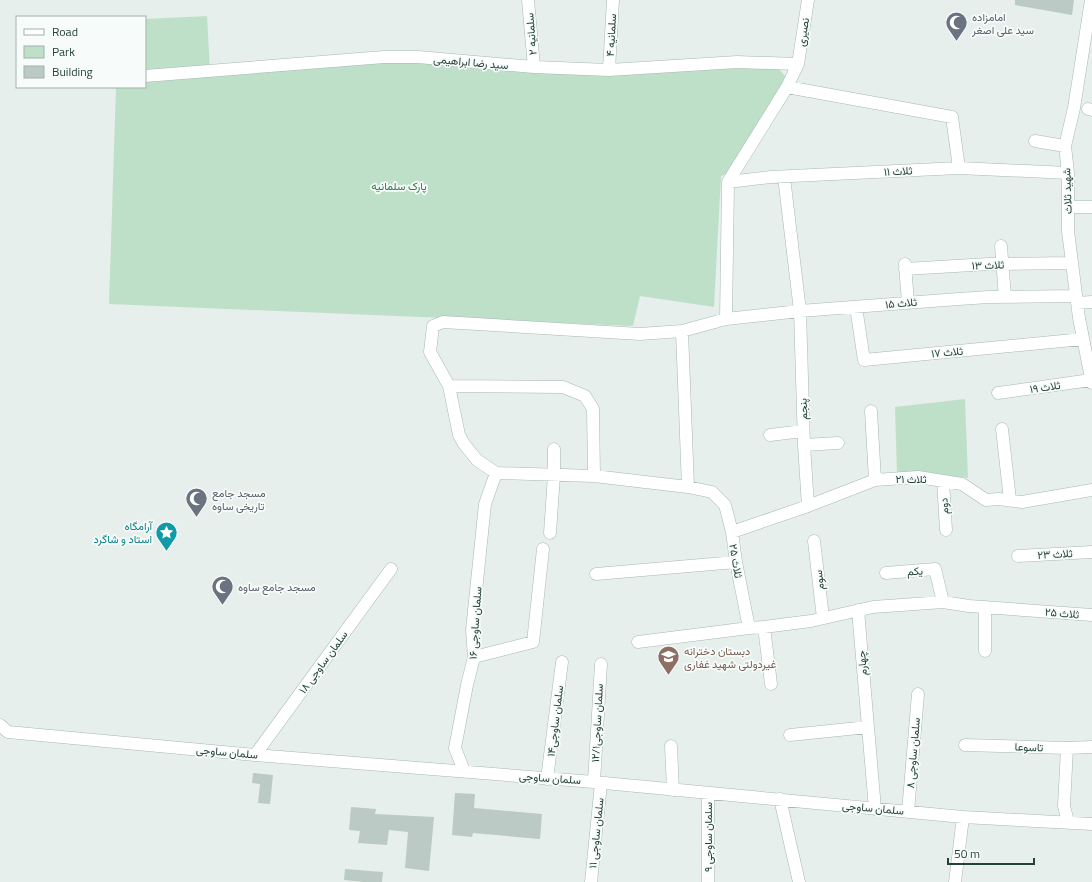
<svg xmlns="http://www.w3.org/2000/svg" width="1092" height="882" font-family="'Titillium Web',Vazirmatn,sans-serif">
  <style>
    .green { fill: #bfe0c8 }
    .building { fill: #bbcac4 }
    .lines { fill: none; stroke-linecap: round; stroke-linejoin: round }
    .minor-casing { stroke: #a8b8b2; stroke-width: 13 }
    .minor { stroke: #fff; stroke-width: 12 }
    .labels { text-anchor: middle; stroke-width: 3.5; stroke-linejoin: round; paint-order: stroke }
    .worship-label { font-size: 11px; fill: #5b616d; stroke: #f7fbf9; text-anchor: start }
    .street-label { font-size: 11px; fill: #24423a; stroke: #f7fbf9 }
    .park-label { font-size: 11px; fill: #2d7a4b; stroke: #f7fbf9 }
    .culture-label { font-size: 11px; fill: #0d838f; stroke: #f7fbf9; text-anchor: end }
    .education-label { font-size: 11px; fill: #785e54; stroke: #f7fbf9; text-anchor: start }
  </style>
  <rect width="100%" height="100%" fill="#e6efeb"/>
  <path class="green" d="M207,16l3,55 189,-14 149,11 226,-5 16,19 -54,88 -15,6 -7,131 -74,-11 -7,30 -524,-22 7,-217h29v-68z
    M965,399l3,79 -40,-5 -31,1 -2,-67z"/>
  <path class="building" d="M1015,0h59l-2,15 -57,-10z
    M253,773l20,2 -3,29 -12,-1 2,-19 -8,-1z
    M455,793l20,1 -1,14 68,6 -2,25 -67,-6 -1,4 -20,-2z
    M351,807l25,2 -1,5 59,3 -5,54 -24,-3 3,-36 -19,-2 -2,15 -29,-2 2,-12 -11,-1z
    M345,869l38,3 -1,10h-18l-20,-2z"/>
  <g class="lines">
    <defs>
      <path id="minor" d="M528,0l6,67
        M1091,0l-17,108 -9,38 3,27v58l4,32 7,55 13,65
        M609,70l4,-70
        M145,76l239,-19h34l116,10 75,3 128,-8 61,2
        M787,87l165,30 7,51
        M1088,109l4,1
        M1035,141l30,5
        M784,177l16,134 4,134 4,61
        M728,182l43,-5 188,-9 109,5
        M1069,207h23
        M1001,246l4,51
        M905,264l3,39
        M905,269l84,-5 83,-1
        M1077,303l15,-1
        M856,307l8,53 219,-21
        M726,319l2,-137 59,-95 11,-23 10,-64
        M682,331l44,-12 74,-8 145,-11 43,-3 88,-1
        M449,386l114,1 22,9 8,13 1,67 94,11 24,5 13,13 7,27 4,30 13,66 15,-1 47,-6 62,-14 70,-5 26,4 123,9
        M998,393l93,-13
        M871,411l4,69
        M1002,429l8,71
        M770,435l33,-4
        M804,445l34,-2
        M594,476l-98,-3 -19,-13 -13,-16 -5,-9 -10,-49 -19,-34 3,-26 10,-4 197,12 42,-3 6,156
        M943,481l3,49
        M732,532l76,-26 67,-26 43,-3 44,7 24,16 13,-1 23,3 70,-12
        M550,533l4,-58v-26
        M814,541l9,77
        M1018,556l74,-4
        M886,573l49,-4 8,33
        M596,574l140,-12
        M858,610l17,199
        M764,627l7,57
        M638,642l111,-14
        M985,651v-44
        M474,657l59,-15 10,-93
        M0,725l8,7 247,23 339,27 369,35 129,7
        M790,735l78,-8
        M965,745l102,3 25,-1
        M671,746l2,44
        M1067,748l-3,58 4,16
        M255,755l136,-186
        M464,771l-9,-23 12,-63 7,-28 -2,-27 13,-126 11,-31
        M547,779l15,-117
        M594,782l7,-118
        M708,793v89
        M780,799l19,83
        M908,812l10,-118
        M591,882l10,-99
        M955,882l8,-65"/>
    </defs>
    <use href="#minor" class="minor-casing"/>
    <use href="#minor" class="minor"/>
  </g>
  <defs>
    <symbol id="mosque-pin" viewBox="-11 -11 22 30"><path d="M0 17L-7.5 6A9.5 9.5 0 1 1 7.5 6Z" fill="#6b7280" stroke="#f7fbf9"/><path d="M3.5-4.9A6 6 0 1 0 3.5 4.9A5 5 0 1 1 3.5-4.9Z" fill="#fff"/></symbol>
    <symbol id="sight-pin" viewBox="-11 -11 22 30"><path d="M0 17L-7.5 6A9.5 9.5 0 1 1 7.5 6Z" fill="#0f9aa8" stroke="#f7fbf9"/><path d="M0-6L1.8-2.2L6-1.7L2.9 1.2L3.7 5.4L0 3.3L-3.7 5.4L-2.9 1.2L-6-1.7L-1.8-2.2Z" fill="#fff"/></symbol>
    <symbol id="school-pin" viewBox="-11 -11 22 30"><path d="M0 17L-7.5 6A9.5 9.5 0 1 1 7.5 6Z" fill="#8d6e63" stroke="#f7fbf9"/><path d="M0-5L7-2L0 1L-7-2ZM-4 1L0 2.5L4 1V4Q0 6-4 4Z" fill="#fff"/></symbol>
  </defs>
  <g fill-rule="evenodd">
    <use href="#mosque-pin" x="944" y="10" width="25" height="34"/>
    <use href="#mosque-pin" x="184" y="486" width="25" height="34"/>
    <use href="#sight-pin" x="154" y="520" width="25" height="34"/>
    <use href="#mosque-pin" x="210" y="574" width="25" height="34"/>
    <use href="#school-pin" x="656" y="644" width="25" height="34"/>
  </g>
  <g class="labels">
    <g class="worship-label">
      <text x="972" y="21">امامزاده<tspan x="972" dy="13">سید علی اصغر</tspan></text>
      <text x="212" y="497">مسجد جامع<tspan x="212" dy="13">تاریخی ساوه</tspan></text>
      <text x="238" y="591">مسجد جامع ساوه</text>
    </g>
    <g class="street-label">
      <text transform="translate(803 32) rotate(-81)" y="4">نصیری</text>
      <text transform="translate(531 34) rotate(-95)" y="4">سلمانیه ۲</text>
      <text transform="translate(611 35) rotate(-87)" y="4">سلمانیه ۴</text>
      <text transform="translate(471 62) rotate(5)" y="4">سید رضا ابراهیمی</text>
      <text transform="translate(898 171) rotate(-3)" y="4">ثلاث ۱۱</text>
      <text transform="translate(1067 191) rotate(-92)" y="4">شهید ثلاث</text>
      <text transform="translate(988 265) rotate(-2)" y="4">ثلاث ۱۳</text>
      <text transform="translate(901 303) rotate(-5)" y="4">ثلاث ۱۵</text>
      <text transform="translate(947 352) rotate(-5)" y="4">ثلاث ۱۷</text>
      <text transform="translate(1045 387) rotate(-8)" y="4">ثلاث ۱۹</text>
      <text transform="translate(803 409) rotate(-92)" y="4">پنجم</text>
      <text x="911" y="483">ثلاث ۲۱</text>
      <text transform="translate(944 506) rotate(-94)" y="4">دوم</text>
      <text transform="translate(1055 554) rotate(-3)" y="4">ثلاث ۲۳</text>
      <text transform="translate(736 561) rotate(81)" y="4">ثلاث ۲۵</text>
      <text transform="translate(915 571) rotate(-4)" y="4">یکم</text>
      <text transform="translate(819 580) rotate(-96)" y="4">سوم</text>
      <text transform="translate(1062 613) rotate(5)" y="4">ثلاث ۲۵</text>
      <text transform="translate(475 623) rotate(-86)" y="4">سلمان ساوجی ۱۶</text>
      <text transform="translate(323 662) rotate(-54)" y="4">سلمان ساوجی ۱۸</text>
      <text transform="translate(862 663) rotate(-95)" y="4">چهارم</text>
      <text transform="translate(555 721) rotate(-83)" y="4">سلمان ساوجی۱۴</text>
      <text transform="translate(597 723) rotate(-87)" y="4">سلمان ساوجی۱۲/۱</text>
      <text transform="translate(1029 747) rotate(2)" y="4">تاسوعا</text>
      <text transform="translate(227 752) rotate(5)" y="4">سلمان ساوجی</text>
      <text transform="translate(913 753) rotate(-85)" y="4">سلمان ساوجی ۸</text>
      <text transform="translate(550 778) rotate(4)" y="4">سلمان ساوجی</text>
      <text transform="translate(873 808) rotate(5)" y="4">سلمان ساوجی</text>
      <text transform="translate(596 833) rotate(-84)" y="4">سلمان ساوجی ۱۱</text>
      <text transform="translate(708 837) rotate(-90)" y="4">سلمان ساوجی ۹</text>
    </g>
    <g class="park-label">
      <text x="399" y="190">پارک سلمانیه</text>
    </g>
    <g class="culture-label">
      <text x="152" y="530">آرامگاه<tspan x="152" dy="13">استاد و شاگرد</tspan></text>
    </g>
    <g class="education-label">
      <text x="684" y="655">دبستان دخترانه<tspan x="684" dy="13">غیردولتی شهید غفاری</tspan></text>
    </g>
  </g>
  <rect x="16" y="16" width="130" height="72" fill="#f7fbf9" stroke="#a3b1ad"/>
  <rect x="24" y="29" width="20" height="6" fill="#ffffff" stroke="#a3b1ad"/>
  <text x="52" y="36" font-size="12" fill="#24423a">Road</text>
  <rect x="24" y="46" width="20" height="12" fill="#bfe0c8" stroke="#a3b1ad"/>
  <text x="52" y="56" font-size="12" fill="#24423a">Park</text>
  <rect x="24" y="66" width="20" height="12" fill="#bbcac4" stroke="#a3b1ad"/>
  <text x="52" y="76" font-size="12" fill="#24423a">Building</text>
  <path d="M948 858v6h86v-6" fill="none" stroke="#24423a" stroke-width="2"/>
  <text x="954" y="858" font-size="12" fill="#24423a" stroke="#f7fbf9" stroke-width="3" paint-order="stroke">50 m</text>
</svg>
